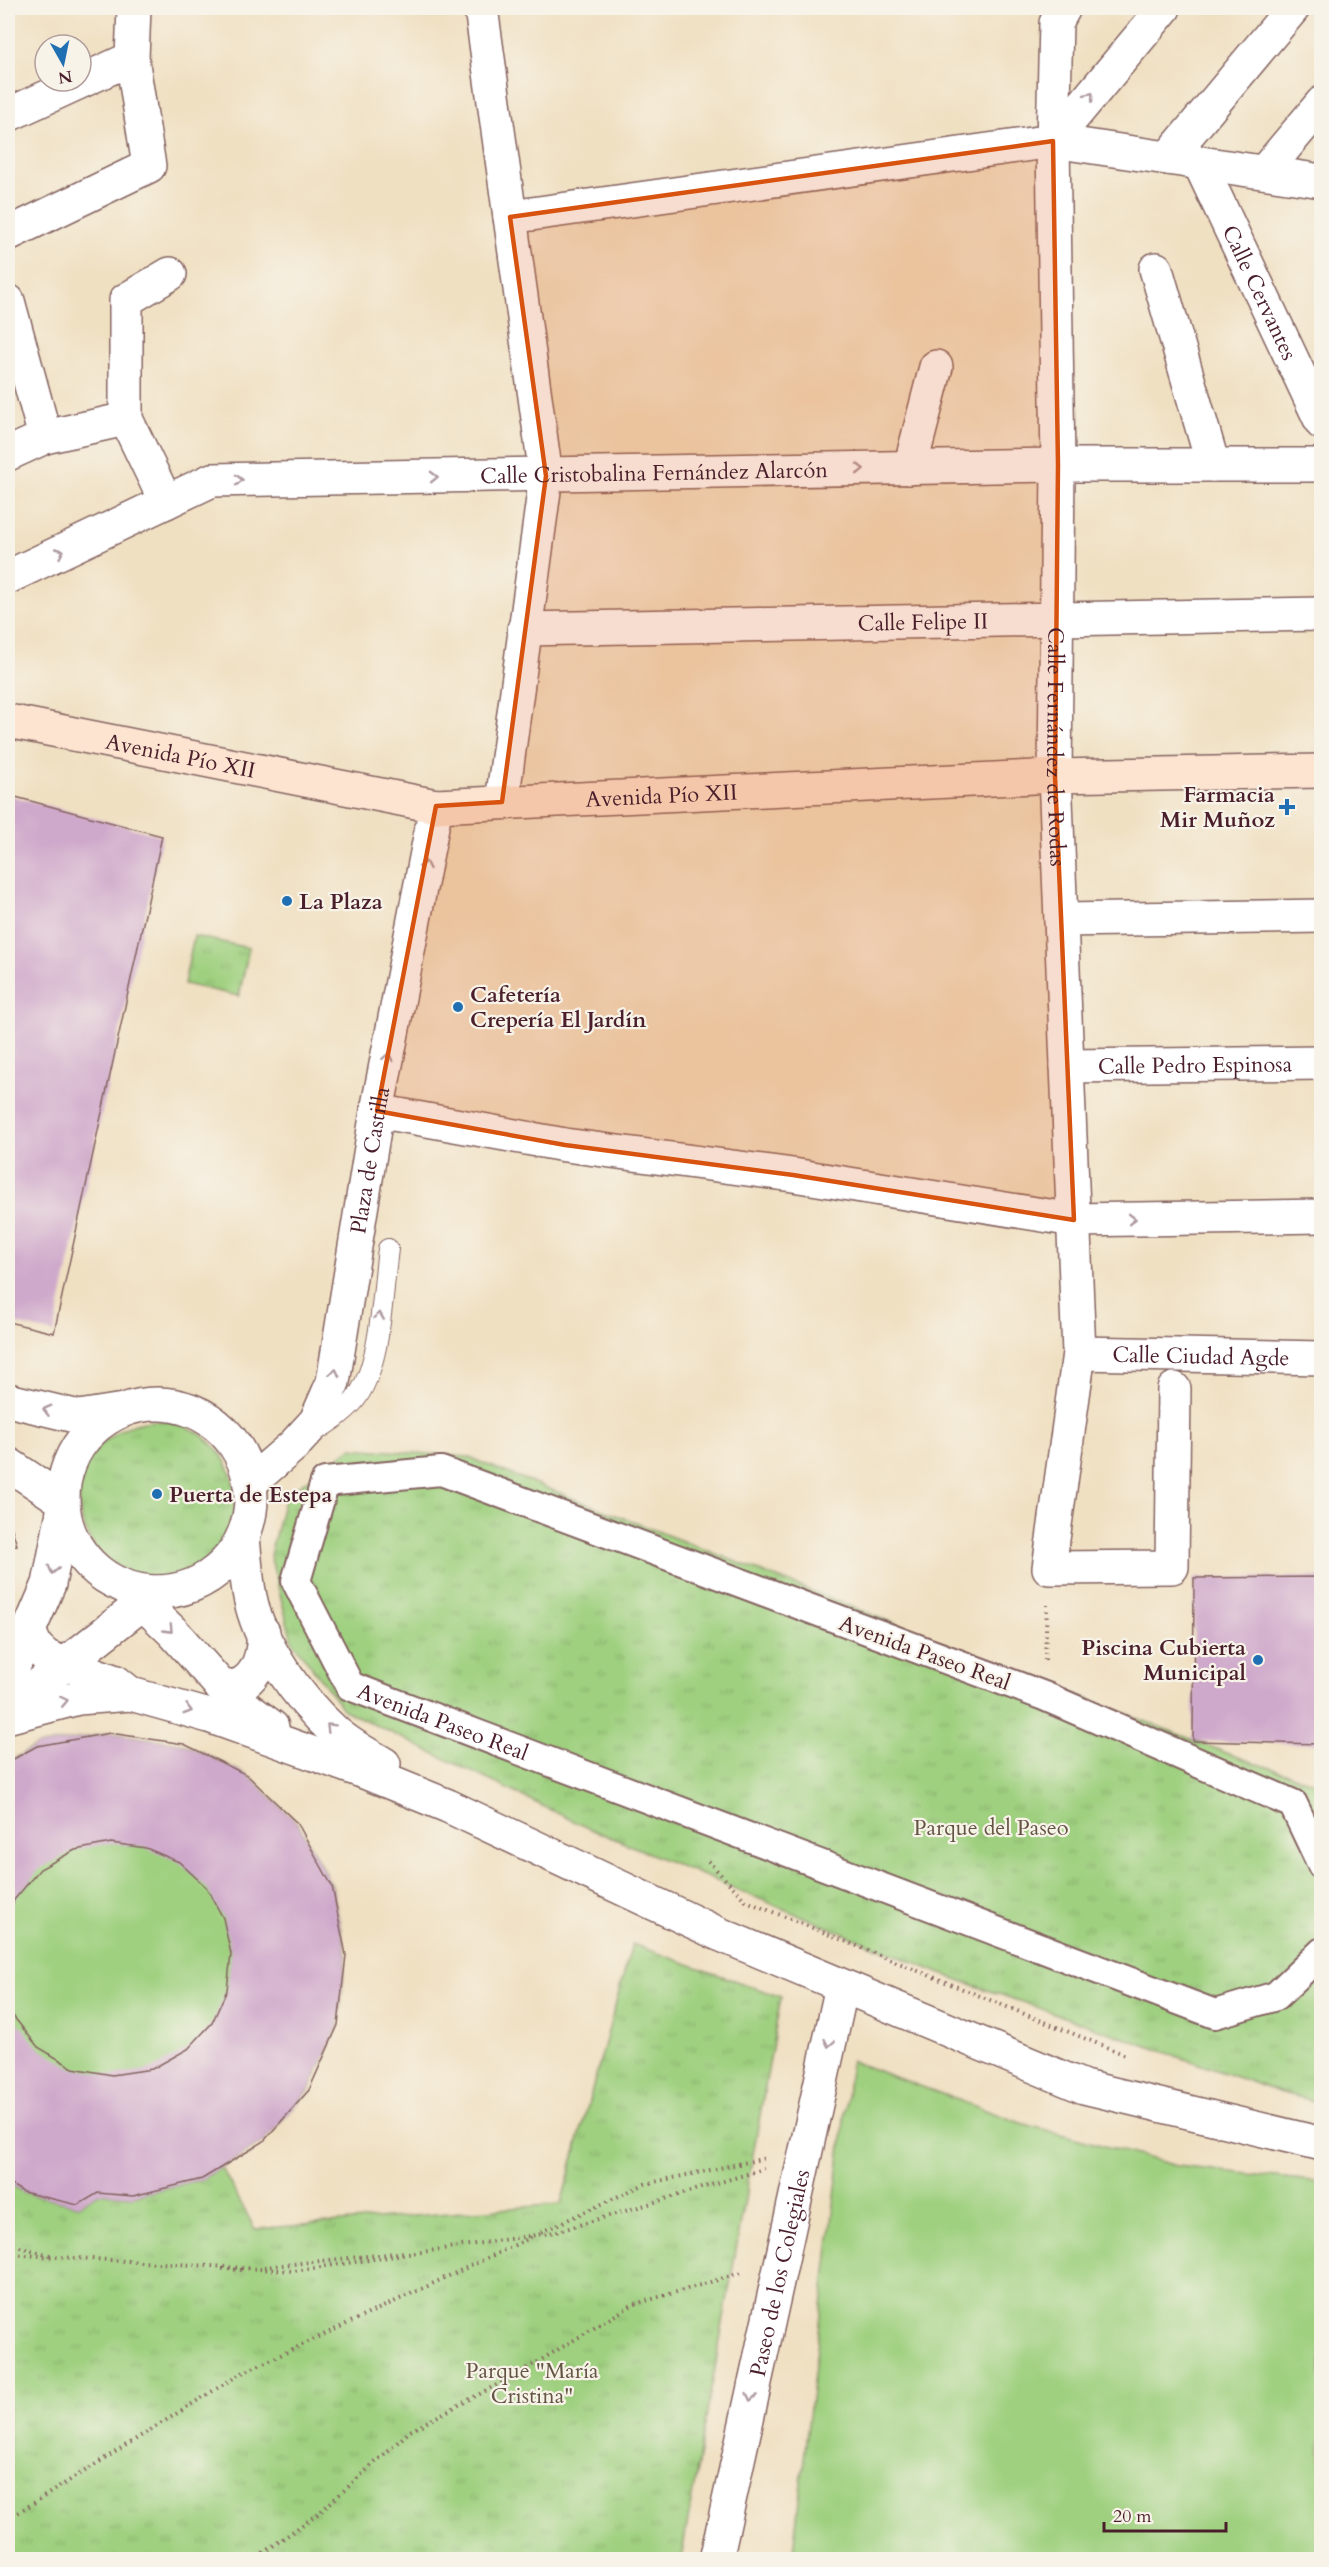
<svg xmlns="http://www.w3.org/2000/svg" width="1329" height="2567" font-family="Cardo,serif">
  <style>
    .grass { fill: url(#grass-tufts); stroke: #747855; stroke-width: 1.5 }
    .pitch { fill: #9fd07f; stroke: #747855; stroke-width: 1.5 }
    .building { fill: #cfa9cb }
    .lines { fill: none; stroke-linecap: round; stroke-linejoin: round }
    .service-casing { stroke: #846360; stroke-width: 22 }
    .pedestrian-casing { stroke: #846360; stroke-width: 32 }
    .minor-casing { stroke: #846360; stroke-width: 36 }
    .tertiary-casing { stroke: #846360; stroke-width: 36 }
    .secondary-casing { stroke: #846360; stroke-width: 36 }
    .path { stroke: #846360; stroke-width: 4; stroke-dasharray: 1.5 4.5; stroke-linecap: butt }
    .service { stroke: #fff; stroke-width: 20 }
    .pedestrian { stroke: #fff; stroke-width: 28 }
    .minor { stroke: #fff; stroke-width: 33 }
    .tertiary { stroke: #fff; stroke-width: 33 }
    .secondary { stroke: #fde4d1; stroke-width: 33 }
    .oneway { stroke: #ae9aa0 }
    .marked { fill: #d8530f; fill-opacity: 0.2; stroke: #d8530f; stroke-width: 4.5; stroke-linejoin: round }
    .poi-dot { fill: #1f6fb2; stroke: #f7f3e8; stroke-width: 2 }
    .labels { text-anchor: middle; stroke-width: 4.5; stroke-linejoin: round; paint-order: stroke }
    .street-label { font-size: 22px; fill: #4a1f2b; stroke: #f7f3e8 }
    .poi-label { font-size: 22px; font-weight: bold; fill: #4a1f2b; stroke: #f7f3e8; text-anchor: start }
    .park-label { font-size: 22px; fill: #645444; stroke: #f7f3e8 }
  </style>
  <defs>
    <pattern id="grass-tufts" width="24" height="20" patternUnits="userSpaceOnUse" patternTransform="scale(1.5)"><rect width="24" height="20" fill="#9fd07f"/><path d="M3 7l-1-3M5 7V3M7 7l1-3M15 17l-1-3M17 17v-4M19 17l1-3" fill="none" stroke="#8ab26e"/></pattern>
  </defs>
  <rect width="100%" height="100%" fill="#f7f3e8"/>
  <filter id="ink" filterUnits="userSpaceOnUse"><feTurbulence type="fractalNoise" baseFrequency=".0167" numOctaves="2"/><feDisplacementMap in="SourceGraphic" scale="12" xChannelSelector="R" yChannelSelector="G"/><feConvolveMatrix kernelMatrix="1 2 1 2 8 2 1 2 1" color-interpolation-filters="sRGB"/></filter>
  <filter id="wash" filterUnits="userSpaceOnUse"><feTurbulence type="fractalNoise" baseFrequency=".008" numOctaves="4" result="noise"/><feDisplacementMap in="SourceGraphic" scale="24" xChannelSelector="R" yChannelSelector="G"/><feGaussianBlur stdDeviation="1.35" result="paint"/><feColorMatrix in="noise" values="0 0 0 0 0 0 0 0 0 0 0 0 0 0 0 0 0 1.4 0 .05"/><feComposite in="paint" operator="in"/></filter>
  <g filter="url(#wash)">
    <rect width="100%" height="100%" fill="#f0e0c2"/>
    <path class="grass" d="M194,936l55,12 -10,48 -55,-12z
      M79 1499a78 78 0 1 1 156 0a78 78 0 1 1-156 0Z
      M351,1448l116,9 762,297 92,31v318l-42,-11 -340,-119 -351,-145 -244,-118 -52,-69 -22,-86 15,-59z
      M632,1944l149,53 -100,562h-673v-376l15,9 55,13 20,-12 35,3 69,-17 19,-12 34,62 306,-25z"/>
    <path class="pitch" d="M110,1733l74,11 63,31 51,49 34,62 14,69 -8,70 -29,65 -46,52 -61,37 -69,17 -35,-3 -20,12 -55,-13 -15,-9v-421l29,-16z
      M851,2061l170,62 156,43 144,16v377h-529z"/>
    <g id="blocks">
      <path class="building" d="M8,795l154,41 -108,497 -46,-11z
        M8,1517l9,28 -9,3z
        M1322,1577v167l-129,-3 1,-163z
        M110,1733l74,11 63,31 51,49 34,62 14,69 -8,70 -29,65 -46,52 -61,37 -69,17 -35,-3 -20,12 -55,-13 -15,-9v-180l5,13 25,31 35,21 39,7 40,-6 36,-20 24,-26 15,-33 4,-36 -8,-36 -17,-31 -27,-25 -33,-14 -35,-5 -36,7 -35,19 -26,31 -6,17v-155l29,-16z"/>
    </g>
  </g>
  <g filter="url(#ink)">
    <use href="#blocks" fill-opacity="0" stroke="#846360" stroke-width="1.5"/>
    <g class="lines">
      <defs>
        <path id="service" d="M314,1432c14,-9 29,-18 40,-31 28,-34 28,-109 34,-152"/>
        <g id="pedestrian">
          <path id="s1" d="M1322,1865l-29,-61 -249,-108 -603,-225 -116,11 -29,99 54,105 865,328 61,-18 46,-44"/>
        </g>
        <g id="minor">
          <path d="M481,8l65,468 -44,326"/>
          <path id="s2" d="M1064,8l-8,15 -3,118 5,324 -3,311 24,577 -30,215 123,-1 2,-178"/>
          <path d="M8,115l124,-57"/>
          <path d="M1053,141l111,-133"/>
          <path d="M1168,158l125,-150"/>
          <path id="s3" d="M1199,162l123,261"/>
          <path d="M1264,172l58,-69"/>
          <path d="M510,217l543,-76 269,40"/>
          <path d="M8,234l141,-68 -17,-108 2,-50"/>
          <path d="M1156,269l57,196"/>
          <path d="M8,301l37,136 -37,17"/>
          <path d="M45,437l81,-18"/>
          <path d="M910,468l26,-101"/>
          <path d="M166,502l-40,-83v-119l44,-26"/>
          <path id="s4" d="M8,577l204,-97 846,-15h264"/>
          <path id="s5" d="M524,629l798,-15"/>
          <path d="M1061,920l261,-4"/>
          <path id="s6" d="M1067,1066l255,-3"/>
          <path d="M377,1111l188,34 228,30 281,45 248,-4"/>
          <path id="s7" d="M1079,1353l243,5"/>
          <path id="s8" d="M716,2560l126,-574"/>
        </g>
        <g id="tertiary">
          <path d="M8,1400l71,17 38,-6"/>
          <circle cx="157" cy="1498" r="94"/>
          <path d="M8,1464l54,36"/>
          <path id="s9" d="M250,1483l44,-38 22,-24 17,-39 44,-271 59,-305"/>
          <path d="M243,1537c2,20 3,40 7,60 10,49 48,101 84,134 15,14 33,23 50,33"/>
          <path d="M127,1588l46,44 55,62 44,33"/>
          <path d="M30,1633l6,14 11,10 69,25 15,12 78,22 158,57 81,33 271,128 365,153 238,57"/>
          <path d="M8,1679l41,-95 14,-72"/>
          <path d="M221,1687c32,5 44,-29 42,-55"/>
          <path d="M8,1709l149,-117"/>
          <path d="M10,1716l68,-18 53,-4"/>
        </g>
        <g id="secondary">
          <path id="s10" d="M8,721l428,85 619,-30 267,-5"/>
        </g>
      </defs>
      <use href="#service" class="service-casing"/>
      <use href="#pedestrian" class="pedestrian-casing"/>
      <use href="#minor" class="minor-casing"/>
      <use href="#tertiary" class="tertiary-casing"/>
      <use href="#secondary" class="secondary-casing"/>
      <path class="path" d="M1045,1660l2,-55
        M708,1861l38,40 382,155
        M541,2232l104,-48 121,-26
        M8,2244l42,11
        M8,2254l286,17 262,-39 208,-63
        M264,2267l142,-15
        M222,2269l20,1
        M8,2519l232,-145 292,-137
        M8,2558l1,2
        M253,2560l66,-47 91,-82 111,-59 111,-67 109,-32"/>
      <use href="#service" class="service"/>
      <use href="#pedestrian" class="pedestrian"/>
      <use href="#minor" class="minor"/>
      <use href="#tertiary" class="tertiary"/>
      <use href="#secondary" class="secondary"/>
    </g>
    <defs><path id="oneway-chevron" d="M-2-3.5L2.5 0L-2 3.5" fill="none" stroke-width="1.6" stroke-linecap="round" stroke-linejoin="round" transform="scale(1.5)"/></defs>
    <g class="oneway">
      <use href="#oneway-chevron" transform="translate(1090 96) rotate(-50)"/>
      <use href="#oneway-chevron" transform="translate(860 469) rotate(-1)"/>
      <use href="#oneway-chevron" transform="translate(434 477) rotate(-1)"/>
      <use href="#oneway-chevron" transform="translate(239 480) rotate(-1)"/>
      <use href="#oneway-chevron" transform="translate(60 552) rotate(-25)"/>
      <use href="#oneway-chevron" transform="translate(425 865) rotate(-79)"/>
      <use href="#oneway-chevron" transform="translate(388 1057) rotate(-79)"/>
      <use href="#oneway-chevron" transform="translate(1132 1219) rotate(-1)"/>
      <use href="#oneway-chevron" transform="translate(379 1316) rotate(-82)"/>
      <use href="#oneway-chevron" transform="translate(335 1373) rotate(-77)"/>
      <use href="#oneway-chevron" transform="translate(47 1410) rotate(-165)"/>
      <use href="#oneway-chevron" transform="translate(53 1570) rotate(104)"/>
      <use href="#oneway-chevron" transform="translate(169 1629) rotate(46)"/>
      <use href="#oneway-chevron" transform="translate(64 1701) rotate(-12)"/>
      <use href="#oneway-chevron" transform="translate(188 1710) rotate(16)"/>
      <use href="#oneway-chevron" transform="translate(330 1727) rotate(-135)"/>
      <use href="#oneway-chevron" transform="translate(829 2043) rotate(102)"/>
      <use href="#oneway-chevron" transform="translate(751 2397) rotate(102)"/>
    </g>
  </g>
  <path class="marked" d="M1053,141l5,324 -3,311 19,444 -281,-45 -228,-30 -188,-34 59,-305 66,-4 44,-326 -36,-259z"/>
  <g class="poi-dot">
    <path d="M1284 798h6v6h6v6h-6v6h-6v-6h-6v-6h6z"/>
    <circle cx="287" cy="901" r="6"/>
    <circle cx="458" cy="1007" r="6"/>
    <circle cx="157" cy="1494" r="6"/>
    <circle cx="1258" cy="1660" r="6"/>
  </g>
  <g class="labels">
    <g class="street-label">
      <text dy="8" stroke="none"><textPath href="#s3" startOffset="144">Calle Cervantes</textPath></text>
      <text dy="8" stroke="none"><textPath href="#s4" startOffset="668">Calle Cristobalina Fernández Alarcón</textPath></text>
      <text dy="8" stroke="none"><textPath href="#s5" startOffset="399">Calle Felipe II</textPath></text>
      <text dy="8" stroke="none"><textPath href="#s2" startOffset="741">Calle Fernández de Rodas</textPath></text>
      <text dy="8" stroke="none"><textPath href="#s10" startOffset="176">Avenida Pío XII</textPath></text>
      <text dy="8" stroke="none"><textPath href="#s10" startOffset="662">Avenida Pío XII</textPath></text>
      <text dy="8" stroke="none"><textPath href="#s6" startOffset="128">Calle Pedro Espinosa</textPath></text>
      <text dy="8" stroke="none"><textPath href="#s9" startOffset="358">Plaza de Castilla</textPath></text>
      <text dy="8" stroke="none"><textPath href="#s7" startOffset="122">Calle Ciudad Agde</textPath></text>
      <text transform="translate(925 1652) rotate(20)" y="8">Avenida Paseo Real</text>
      <text dy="8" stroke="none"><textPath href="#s1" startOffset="1420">Avenida Paseo Real</textPath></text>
      <text dy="8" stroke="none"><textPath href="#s8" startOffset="294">Paseo de los Colegiales</textPath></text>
    </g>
    <g class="poi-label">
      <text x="1275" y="802" text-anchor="end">Farmacia<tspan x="1275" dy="25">Mir Muñoz</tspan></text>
      <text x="299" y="909">La Plaza</text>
      <text x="470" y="1002">Cafetería<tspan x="470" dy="25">Crepería El Jardín</tspan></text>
      <text x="169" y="1502">Puerta de Estepa</text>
      <text x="1246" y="1655" text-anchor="end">Piscina Cubierta<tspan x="1246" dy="25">Municipal</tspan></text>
    </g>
    <g class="park-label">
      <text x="991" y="1835">Parque del Paseo</text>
      <text x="532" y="2378">Parque "María<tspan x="532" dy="25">Cristina"</tspan></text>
    </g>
  </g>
  <rect width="1329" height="2567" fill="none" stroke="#f7f3e8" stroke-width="30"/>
  <g transform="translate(63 63) rotate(171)"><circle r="28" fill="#f7f3e8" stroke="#b29e9c" stroke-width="1.5"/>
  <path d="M0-4.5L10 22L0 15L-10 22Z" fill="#1f6fb2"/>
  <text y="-9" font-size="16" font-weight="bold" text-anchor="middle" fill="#4a1f2b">N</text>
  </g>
  <path d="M1104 2522v9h122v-9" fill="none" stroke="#4a1f2b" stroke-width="3"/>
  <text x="1113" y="2522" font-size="18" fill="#4a1f2b" stroke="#f7f3e8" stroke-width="4.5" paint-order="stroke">20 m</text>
</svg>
